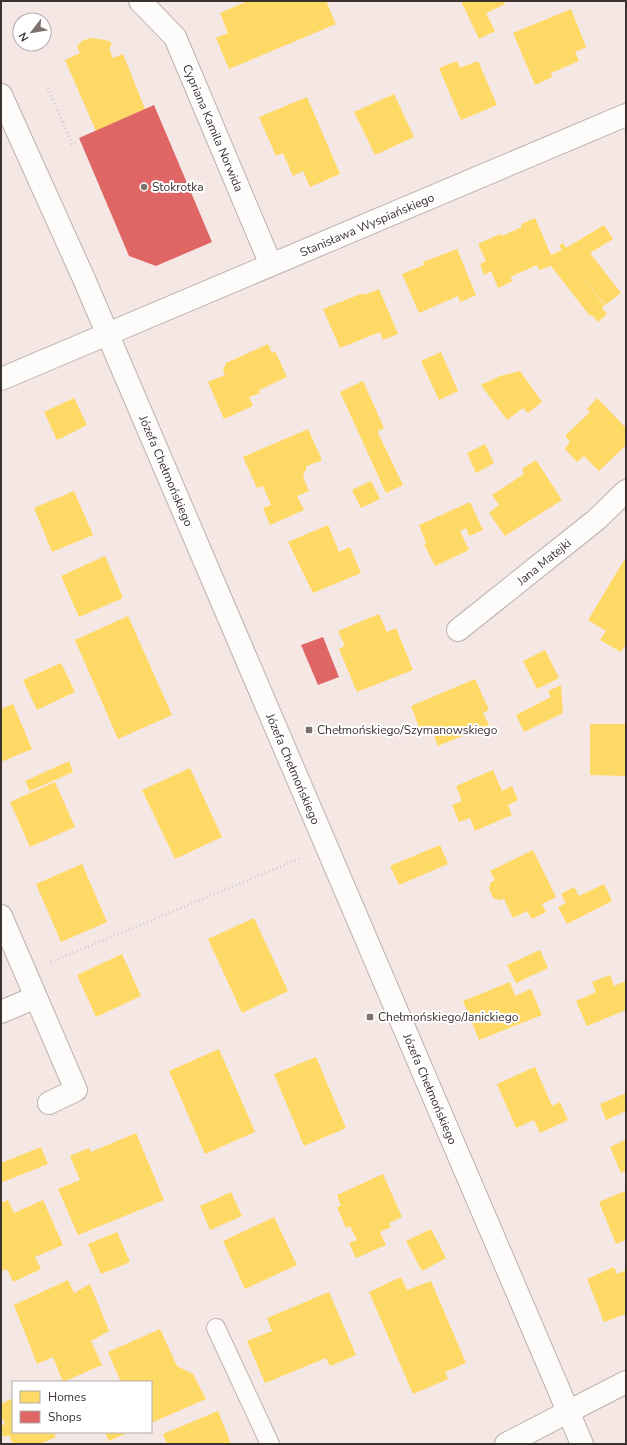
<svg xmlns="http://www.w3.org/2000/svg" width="627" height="1445" font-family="'Nunito Sans',sans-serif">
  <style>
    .homes { fill: #ffd966 }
    .shops { fill: #e06666 }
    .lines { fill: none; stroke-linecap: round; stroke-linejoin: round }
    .service-casing { stroke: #bcb1ae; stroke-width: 20 }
    .minor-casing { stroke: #bcb1ae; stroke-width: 24 }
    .tertiary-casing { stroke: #bcb1ae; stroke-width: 24 }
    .path { stroke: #cdcac8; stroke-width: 2.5; stroke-dasharray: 1 3; stroke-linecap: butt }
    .service { stroke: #fefbfb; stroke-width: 18 }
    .minor { stroke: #fefbfb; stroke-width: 22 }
    .tertiary { stroke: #fefbfb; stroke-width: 22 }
    .poi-dot { fill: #7c716d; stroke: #fff; stroke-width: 1.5 }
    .labels { text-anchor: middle; stroke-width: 4; stroke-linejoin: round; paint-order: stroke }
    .street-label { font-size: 12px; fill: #3b312e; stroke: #fff }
    .poi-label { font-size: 12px; fill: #3b312e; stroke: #fff; text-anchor: start }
  </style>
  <rect width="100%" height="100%" fill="#f5e7e3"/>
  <path class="homes" d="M248,1h78l10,23 -107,45 -13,-31 12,-5 -8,-20z
    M461,1h43l1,3 -19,9 9,18 -16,8z
    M571,9l15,38 -11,5 4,9 -28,12 1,4 -17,8 -22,-52z
    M91,38l15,2 6,3 -3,6 4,9 10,-4 22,55 -49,22 -31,-71 15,-7 -3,-7 5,-5z
    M457,61l3,7 18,-7 19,44 -36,15 -22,-52z
    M394,94l20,43 -39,18 -21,-43z
    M307,97l33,77 -30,13 -7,-16 -10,5 -10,-23 -7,3 -17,-39z
    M535,218l16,37 11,-5 -3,-4 4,-3 3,5 38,-23 9,14 -23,14 31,40 -16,12 -24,-31 23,31 -2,3 5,6 -9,8 -6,-7 -2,1 -39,-50 -12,4 -2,-5 -27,12 3,4 -15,7 -7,-17 -7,4 -4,-11 6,-3 -8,-17 22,-10 2,2 20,-9 -1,-3z
    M457,249l19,46 -16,7 -2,-6 -39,17 -17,-39 22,-9 -1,-3z
    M379,289l19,45 -15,6 -3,-8 -40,16 -17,-39 40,-16 1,2z
    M268,344l4,9 3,-2 12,26 -28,13 1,3 -11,4 4,9 -29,13 -16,-37 17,-7 -2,-5 3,-7z
    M441,352l17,39 -19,9 -18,-39z
    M520,371l22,31 -14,11 -5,-5 -16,12 -26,-35 19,-9z
    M363,381l21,47 -6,3v2l25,52 -17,8 -46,-101z
    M74,398l13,27 -30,15 -13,-28z
    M597,398l29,30v17l-27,26 -15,-15 -7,6 -12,-13 5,-7 -5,-6 25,-24 -3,-3z
    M308,429l14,31 -15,6 -4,11 6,14 -12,5 7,14 -34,15 -7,-17 8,-3 -8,-19 -6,2 -14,-31z
    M485,444l9,19 -18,10 -9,-20z
    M536,460l26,40 -57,36 -16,-23 10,-8 -7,-10 32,-21 -2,-5z
    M371,481l9,18 -19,9 -9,-18z
    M74,491l19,44 -41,17 -18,-44z
    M470,502l13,28 -14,6 -3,-8 -6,3 9,19 -34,16 -11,-22 2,-1 -7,-18z
    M328,525l11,27 11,-5 11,26 -48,20 -25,-51z
    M105,556l18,42 -44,19 -18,-41z
    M626,557v87l-5,8 -21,-12 6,-9 -18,-11z
    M379,614l8,18 9,-4 17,42 -56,22 -18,-43 6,-3 -7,-15z
    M128,616l44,99 -54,24 -43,-99z
    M545,650l14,28 -22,11 -14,-28z
    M61,663l14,29 -38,18 -14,-30z
    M475,679l14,31 -6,3 6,12 -51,21 -8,-21 -10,5 -9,-24z
    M561,685l2,28 -39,19 -8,-17 35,-18 -3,-6z
    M13,704l19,45 -31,13v-53z
    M590,724h36v52l-36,-1z
    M69,761l4,11 -43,19 -5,-10z
    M190,768l32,69 -47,22 -33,-69z
    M493,770l9,21 10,-5 6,14 -10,5 4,10 -37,16 -5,-13 -11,4 -7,-17 10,-4 -6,-15z
    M55,782l20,45 -45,20 -20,-45z
    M440,845l8,19 -49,21 -9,-19z
    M533,850l23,47 -14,7 4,8 -14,7 -5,-8 -14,7 -9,-19 -4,1 -7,-2 -4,-10 2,-6 4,-2 -5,-9z
    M82,864l25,58 -46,20 -25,-58z
    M604,884l8,17 -45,23 -9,-17 8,-4 -5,-9 13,-7 5,9z
    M254,918l34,73 -46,22 -34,-74z
    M540,950l8,18 -32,15 -9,-18z
    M122,954l19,42 -45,21 -19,-42z
    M610,975l4,11 12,-5v29l-39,16 -11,-25 20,-9 -4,-10z
    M510,982l5,14 16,-7 11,26 -63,25 -16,-39z
    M219,1049l36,83 -50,22 -36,-83z
    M316,1057l30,71 -42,18 -30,-72z
    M535,1067l17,39 8,-4 8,18 -28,13 -6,-13 -18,8 -19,-44z
    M626,1093v18l-20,9 -6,-16z
    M136,1133l28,67 -86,35 -20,-46 22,-9 -10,-24 19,-8 2,4z
    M625,1140l1,31 -5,2 -11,-26z
    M41,1147l7,17 -45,18 -2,-5v-14z
    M383,1174l19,43 -13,6 2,4 -11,5 6,13 -30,13 -7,-15 8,-3 -7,-14 -4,2 -9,-21 4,-1 -4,-11z
    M625,1191l1,49 -10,4 -17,-42z
    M231,1192l11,24 -32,14 -10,-24z
    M8,1200l6,13 29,-13 20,45 -28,12 6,12 -28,13 -6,-13 -5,2 -1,-3v-65z
    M274,1217l23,48 -52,24 -22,-48z
    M431,1229l15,29 -24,13 -16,-30z
    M117,1232l13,30 -29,12 -13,-30z
    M614,1267l3,7 9,-4v44l-22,8 -17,-43z
    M401,1277l6,13 24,-9 35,82 -21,9 3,7 -35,15 -44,-102z
    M68,1280l6,13 16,-9 19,47 -18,10 11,24 -39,17 -10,-25 -16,7 -23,-59z
    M329,1292l27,63 -26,11 -4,-8 -61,25 -18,-42 25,-10 -5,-13z
    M160,1329l17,37 16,8 13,25 -55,24v-41h-30l-13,-30z
    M13,1398v34h40l3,5 -16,7h-27l-4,-9 -5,2 -3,-6v-5l4,-2 -4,-9v-11z
    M218,1411l13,33h-64l-4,-10z
    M105,1432h24l-20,9z"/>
  <path class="shops" d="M154,105l58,137 -56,24 -27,-10 -50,-118z
    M323,637l16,40 -21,8 -17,-40z"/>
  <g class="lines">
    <defs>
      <path id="service" d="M216,1328l54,116"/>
      <path id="minor" d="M140,1l35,36 96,228
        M1,379l625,-264
        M458,630l138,-110 30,-29
        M1,916l75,174 -27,13
        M1,1012l35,-15
        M506,1444l120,-62"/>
      <path id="tertiary" d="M1,95l83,184 498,1165"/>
    </defs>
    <use href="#service" class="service-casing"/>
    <use href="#minor" class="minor-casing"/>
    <use href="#tertiary" class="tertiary-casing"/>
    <path class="path" d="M48,88l24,56 6,-2
      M51,962l250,-104"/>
    <use href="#service" class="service"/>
    <use href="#minor" class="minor"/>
    <use href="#tertiary" class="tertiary"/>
  </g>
  <g class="poi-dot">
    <circle cx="144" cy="187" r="4"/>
    <rect x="305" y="726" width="8" height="8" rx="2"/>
    <rect x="366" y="1013" width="8" height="8" rx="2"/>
  </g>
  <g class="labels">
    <g class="street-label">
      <text transform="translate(213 128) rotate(67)" y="4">Cypriana Kamila Norwida</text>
      <text transform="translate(367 225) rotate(-23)" y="4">Stanisława Wyspiańskiego</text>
      <text transform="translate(166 471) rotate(67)" y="4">Józefa Chełmońskiego</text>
      <text transform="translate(544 562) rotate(-39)" y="4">Jana Matejki</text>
      <text transform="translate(293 769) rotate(67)" y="4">Józefa Chełmońskiego</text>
      <text transform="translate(430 1089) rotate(67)" y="4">Józefa Chełmońskiego</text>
    </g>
    <g class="poi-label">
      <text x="152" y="191">Stokrotka</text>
      <text x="317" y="734">Chełmońskiego/Szymanowskiego</text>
      <text x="378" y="1021">Chełmońskiego/Janickiego</text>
    </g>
  </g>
  <rect width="627" height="1445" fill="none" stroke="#3b312e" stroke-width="4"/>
  <rect x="12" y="1381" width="140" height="52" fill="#ffffff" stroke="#b1adab"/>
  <rect x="20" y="1391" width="20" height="12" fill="#ffd966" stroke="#b1adab"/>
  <text x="48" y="1401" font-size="12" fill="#3b312e">Homes</text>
  <rect x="20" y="1411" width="20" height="12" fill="#e06666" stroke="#b1adab"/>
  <text x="48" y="1421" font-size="12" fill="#3b312e">Shops</text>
  <g transform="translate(32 32) rotate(239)"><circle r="19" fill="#ffffff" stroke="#b1adab"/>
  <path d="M0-3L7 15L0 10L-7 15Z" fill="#7c716d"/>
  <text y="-6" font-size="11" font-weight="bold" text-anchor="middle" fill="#3b312e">N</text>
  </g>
</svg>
